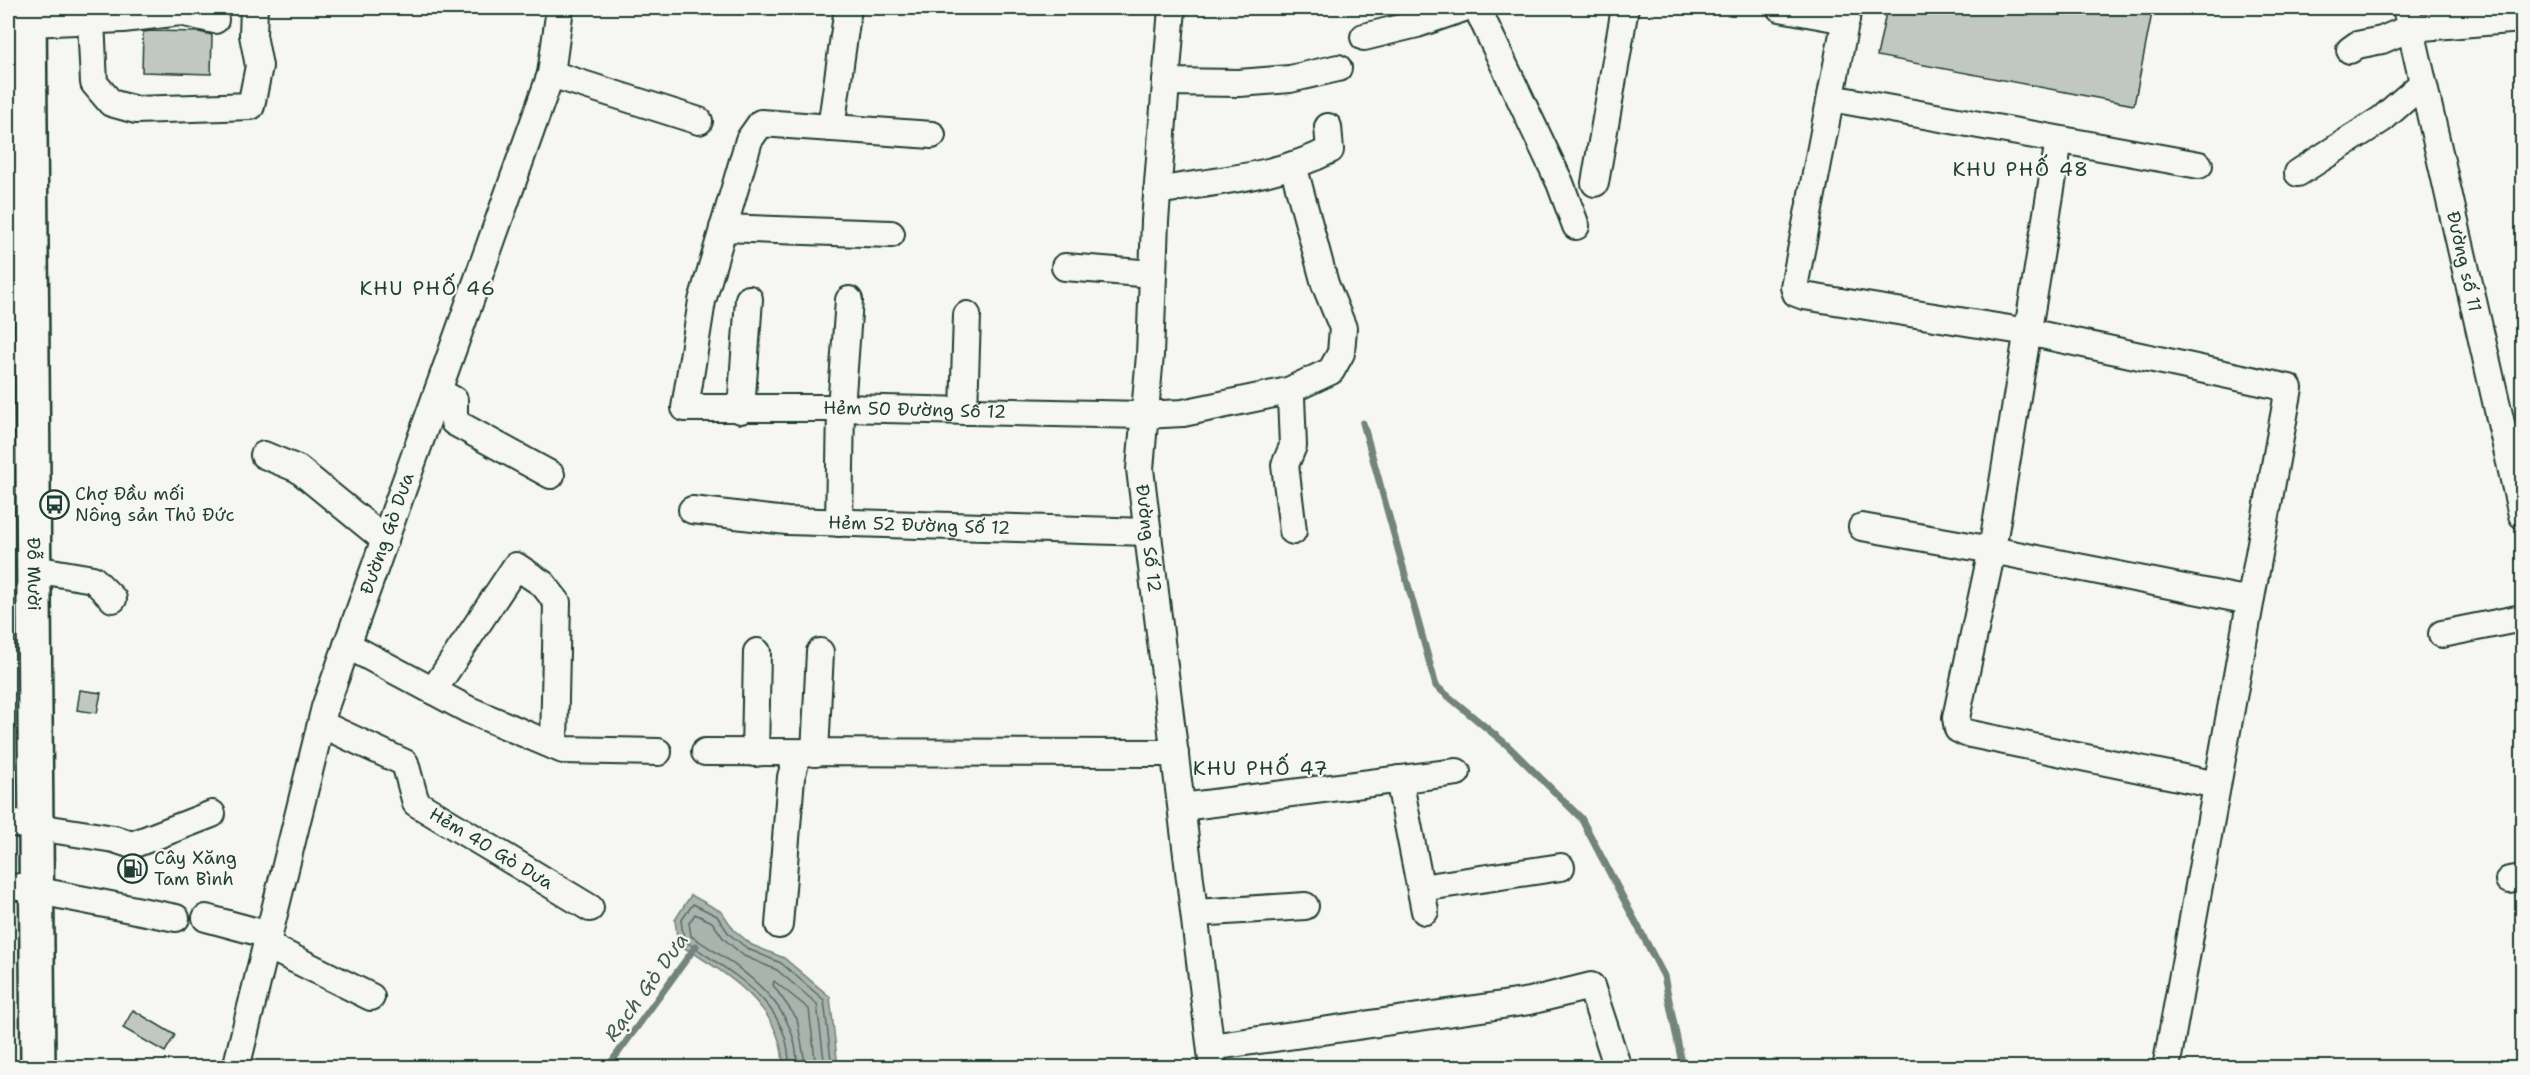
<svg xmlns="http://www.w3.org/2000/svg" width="2530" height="1075" font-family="'Shantell Sans',sans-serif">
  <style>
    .water { fill: #aab3ae; stroke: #72847d; stroke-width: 1.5 }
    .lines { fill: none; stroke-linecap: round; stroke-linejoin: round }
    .shore { stroke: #576c65; stroke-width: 1.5 }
    .stream { stroke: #72847d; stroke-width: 7 }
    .building { fill: #c1c8c3; stroke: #1f3d34; stroke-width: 1.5 }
    .minor-casing { stroke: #1f3d34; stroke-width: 30 }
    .highway-casing { stroke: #1f3d34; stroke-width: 38 }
    .minor { stroke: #f6f6f2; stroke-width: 26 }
    .highway { stroke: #f6f6f2; stroke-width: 33 }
    .labels { text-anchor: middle; stroke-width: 4.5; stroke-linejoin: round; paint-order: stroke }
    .street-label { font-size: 18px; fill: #1f3d34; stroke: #f6f6f2 }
    .poi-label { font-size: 18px; fill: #1f3d34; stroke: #f6f6f2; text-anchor: start }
    .neighbourhood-label { font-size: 20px; letter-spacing: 1.5px; fill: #1f3d34; stroke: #f6f6f2 }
    .water-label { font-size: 20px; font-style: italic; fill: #425a52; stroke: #f6f6f2 }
  </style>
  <rect width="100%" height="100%" fill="#f6f6f2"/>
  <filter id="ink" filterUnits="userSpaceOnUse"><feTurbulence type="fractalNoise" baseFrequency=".0167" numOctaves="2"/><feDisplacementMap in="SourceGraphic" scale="12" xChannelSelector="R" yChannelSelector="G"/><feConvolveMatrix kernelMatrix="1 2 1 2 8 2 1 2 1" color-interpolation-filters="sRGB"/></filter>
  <g filter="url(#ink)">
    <path class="water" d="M691,895l31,17 12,18 18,15 32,13 46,39 8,70h-55c0,-61 -58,-95 -105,-123l-3,-24z"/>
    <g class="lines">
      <path class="shore" d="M789,1068c2,-67 -59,-95 -105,-128l-3,-19 12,-17 24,12 12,18 19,15 33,14 43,37 8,68
        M797,1068c2,-66 -58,-101 -106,-132l-2,-13 6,-9 17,8 12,17 20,17 33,14 40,34 8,64
        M806,1068l-9,-49 -24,-34 1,-4 35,28 7,59"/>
      <path class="stream" d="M1363,423l73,263 71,59 74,73 83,158 19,92
        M607,1068l89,-122"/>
    </g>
    <path class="building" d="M1887,8h266l-19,97 -257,-49z
      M152,31l47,1 13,3 -1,39 -69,-2 1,-40z
      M80,690l21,3 -4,20 -20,-3z
      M133,1010l42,25 -10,17 -42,-24z"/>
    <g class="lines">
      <defs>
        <g id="minor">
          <path id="s1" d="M1172,8l-17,213 -5,134 -10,114 73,599"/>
          <path d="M1477,8l83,175 16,43"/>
          <path d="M1780,8l66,12"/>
          <path d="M1848,8l-54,279 2,6 8,3 224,36 261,56 -123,680"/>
          <path id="s2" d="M2406,8l116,507"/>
          <path d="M91,20l3,63 17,20 25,7 115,-4 8,-40 -6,-31 1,-27"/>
          <path d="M29,23l94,-4 57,-7 35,8"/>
          <path d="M1364,37l53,-13 47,-16"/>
          <path d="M2350,50l7,-5 25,-5 28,-12 112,-9"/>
          <path d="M551,74l148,47"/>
          <path d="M1166,82l73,1 51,-4 48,-11"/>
          <path d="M1831,98l368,67"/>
          <path d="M831,128l17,-120"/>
          <path id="s3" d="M932,135l-171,-12 -12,17 -47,161 -17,107h156l302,7 40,-2 105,-22 43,-20 10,-18 2,-25 -18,-44 -32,-119"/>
          <path d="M2059,140l-67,410 -36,168 2,11 8,4 251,52"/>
          <path d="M2298,173l84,-54 40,-35"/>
          <path d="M1595,183l30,-175"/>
          <path d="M1157,191c57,-10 121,-14 173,-41l-2,-23"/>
          <path d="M723,228l168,6"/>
          <path d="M1065,267l88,7"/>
          <path d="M438,391l16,9v22l97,53"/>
          <path d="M1288,391l3,6 2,49 -8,19 8,66"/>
          <path d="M741,410l8,-111"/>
          <path d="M964,411l3,-96"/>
          <path d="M264,455l34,14 87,71"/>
          <path id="s4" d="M692,510l95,11 361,11"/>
          <path d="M839,523l2,-115 8,-108"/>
          <path d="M1862,527l130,23 258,51"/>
          <path d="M34,569l59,10 20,20"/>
          <path d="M2442,634l80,-16"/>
          <path d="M347,645l122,65 94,40 95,2"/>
          <path d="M433,691l83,-125 27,18 14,18 -3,144"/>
          <path id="s5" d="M321,724l84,39 11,40 174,105"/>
          <path d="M705,752l470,1"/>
          <path d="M755,753l2,-101"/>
          <path d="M815,753l5,-101"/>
          <path d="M1399,779l26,132"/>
          <path d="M1182,807l275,-35"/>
          <path d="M18,824l96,15 18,6 80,-31"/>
          <path d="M2509,880l13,-2"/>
          <path d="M19,887l157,31"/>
          <path d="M1421,888l140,-21"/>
          <path d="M1195,913l110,-7"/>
          <path d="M206,918l63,17"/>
          <path d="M779,925l12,-148 7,-24"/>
          <path d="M266,945l105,52"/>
          <path d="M1211,1047l319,-46 61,-15 27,82"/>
          <path id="s6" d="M236,1068l89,-361 226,-633 9,-66"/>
        </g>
        <g id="highway">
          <path id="s7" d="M29,8l9,1060"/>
        </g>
      </defs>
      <use href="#minor" class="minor-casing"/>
      <use href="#highway" class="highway-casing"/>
      <use href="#minor" class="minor"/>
      <use href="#highway" class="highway"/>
    </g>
  </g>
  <defs>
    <symbol id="bus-ring" viewBox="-11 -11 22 22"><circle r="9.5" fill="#f6f6f2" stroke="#1f3d34" stroke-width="1.5"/><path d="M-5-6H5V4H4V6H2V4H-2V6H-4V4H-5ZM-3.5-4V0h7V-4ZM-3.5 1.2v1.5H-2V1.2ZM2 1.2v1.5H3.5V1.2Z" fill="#1f3d34"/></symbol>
    <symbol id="fuel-ring" viewBox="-11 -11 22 22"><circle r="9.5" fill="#f6f6f2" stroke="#1f3d34" stroke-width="1.5"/><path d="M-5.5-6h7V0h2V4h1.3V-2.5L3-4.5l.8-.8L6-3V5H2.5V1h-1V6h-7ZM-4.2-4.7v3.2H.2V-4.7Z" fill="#1f3d34"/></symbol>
  </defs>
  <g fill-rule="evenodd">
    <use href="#bus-ring" x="38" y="488" width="33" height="33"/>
    <use href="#fuel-ring" x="116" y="852" width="33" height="33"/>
  </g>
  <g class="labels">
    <g class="street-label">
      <text dy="6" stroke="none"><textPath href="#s2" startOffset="260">Đường số 11</textPath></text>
      <text dy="6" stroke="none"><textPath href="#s3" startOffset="698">Hẻm 50 Đường Số 12</textPath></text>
      <text dy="6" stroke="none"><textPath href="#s4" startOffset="228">Hẻm 52 Đường Số 12</textPath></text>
      <text dy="6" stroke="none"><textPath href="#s6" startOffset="556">Đường Gò Dưa</textPath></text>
      <text dy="6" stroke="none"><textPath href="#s1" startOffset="532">Đường Số 12</textPath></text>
      <text dy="6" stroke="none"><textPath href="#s7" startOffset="566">Đỗ Mười</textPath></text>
      <text dy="6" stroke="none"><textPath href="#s5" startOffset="222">Hẻm 40 Gò Dưa</textPath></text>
    </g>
    <g class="poi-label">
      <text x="75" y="500">Chợ Đầu mối<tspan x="75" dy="21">Nông sản Thủ Đức</tspan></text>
      <text x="154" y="864">Cây Xăng<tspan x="154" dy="21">Tam Bình</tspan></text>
    </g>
    <g class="neighbourhood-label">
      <text x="2021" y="176">KHU PHỐ 48</text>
      <text x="428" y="295">KHU PHỐ 46</text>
      <text x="1261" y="775">KHU PHỐ 47</text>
    </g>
    <g class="water-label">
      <text transform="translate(646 987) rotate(-54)" y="7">Rạch Gò Dưa</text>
    </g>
  </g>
  <rect width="2530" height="1075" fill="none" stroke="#f6f6f2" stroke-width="30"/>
  <rect x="15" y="15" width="2500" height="1045" fill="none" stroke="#1f3d34" stroke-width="2" filter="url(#ink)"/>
</svg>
